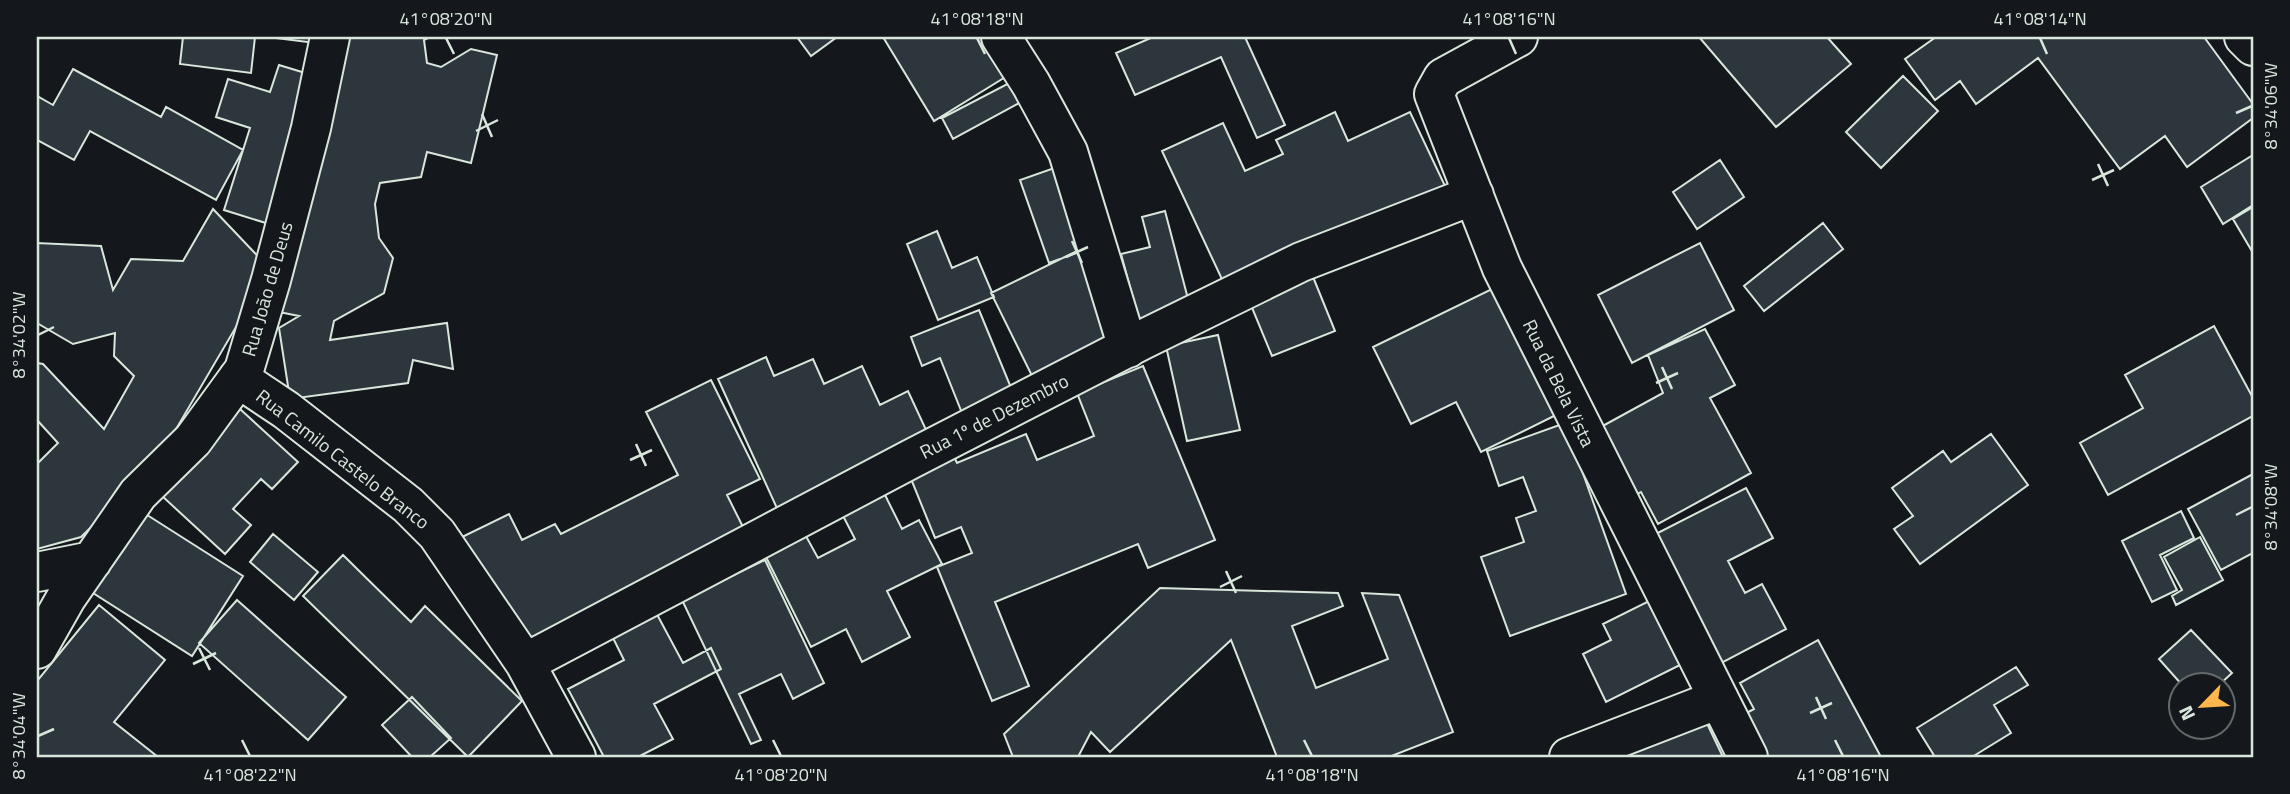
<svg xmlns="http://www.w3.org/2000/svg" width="2290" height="794" font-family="'Titillium Web',sans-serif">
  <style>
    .building { fill: #2c363c; stroke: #d8e6dc; stroke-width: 2 }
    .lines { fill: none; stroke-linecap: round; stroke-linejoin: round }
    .minor-casing { stroke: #d8e6dc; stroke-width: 42 }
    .minor { stroke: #14181c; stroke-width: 38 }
    .ticks { fill: none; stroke: #d8e6dc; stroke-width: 2.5 }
    .labels { text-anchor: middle; stroke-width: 5; stroke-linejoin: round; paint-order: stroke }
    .street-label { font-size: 19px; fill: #d8e6dc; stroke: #14181c }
    .neatline { fill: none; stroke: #d8e6dc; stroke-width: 2.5 }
    .ticks-label { font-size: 18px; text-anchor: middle; fill: #d8e6dc }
  </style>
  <rect width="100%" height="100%" fill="#14181c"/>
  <path class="building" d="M183,37h72l-4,36 -71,-9z
    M268,37h48l-1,6z
    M339,37h91l-6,3 3,23 14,4 30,-18 26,6 -26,108 -44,-11 -6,25 -41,6 -5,21 4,34 14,20 -9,35 -50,28 -4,19 117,-17 6,46 -40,-9 -5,23 -118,16 -11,-71 20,-12 -25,-5z
    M797,37h40l-26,19z
    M883,37h100l24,39 -73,45z
    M1153,37h92l40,88 -28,13 -36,-81 -86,38 -19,-42z
    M1699,37h128l24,27 -75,63z
    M1936,37h268l49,67v14l-66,49 -22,-31 -45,33 -82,-111 -62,46 -16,-23 -25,19 -30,-41z
    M279,65l36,11 -46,148 -45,-14 26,-82 -34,-11 12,-38 42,13z
    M73,69l88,48 5,-10 77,43 -27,50 -126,-69 -16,29 -37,-20v-44l16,9z
    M1903,76l35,35 -57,57 -35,-36z
    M1013,81l10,20 -70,38 -11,-21z
    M1335,112l13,29 62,-29 36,76 -219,102 -65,-139 61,-28 22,48 38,-17 -7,-14z
    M2253,155v50l-30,19 -22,-37z
    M1720,160l24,37 -47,32 -24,-37z
    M1060,166l30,82 -41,15 -29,-83z
    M2253,207v46l-20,-34z
    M213,209l57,60 -115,196 -74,72 -44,12v-85l21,-21 -21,-23v-57l6,1 61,65 30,-53 -20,-20 1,-23 -42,11 -36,-21v-80l64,3 12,44 18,-31 52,2z
    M1165,211l28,107 -51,13 -21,-77 29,-7 -8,-30z
    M1823,223l20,26 -79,62 -20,-25z
    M937,231l15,37 25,-11 17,40 -56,23 -31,-76z
    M1700,243l34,67 -102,53 -34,-68z
    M1079,250l48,97 -88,43 -48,-97z
    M1311,272l24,59 -63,25 -24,-58z
    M1496,287l62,127 -77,38 -25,-50 -45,22 -38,-77z
    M979,310l40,97 -51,21 -28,-70 -18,8 -11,-29z
    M2214,326l39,72v18l-145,79 -28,-52 63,-35 -18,-33z
    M1705,329l30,56 -25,13 41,75 -93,51 -17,-32 -17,9 -36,-67 75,-41 -15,-38z
    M1218,335l22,95 -53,11 -21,-95z
    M766,357l8,19 39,-17 11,25 38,-18 18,39 28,-14 26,56 -153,70 -63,-138z
    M1143,366l72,174 -67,28 -10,-24 -143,58 34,84 -37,15 -55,-134 35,-14 -11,-26 -26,11 -28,-69 44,-19 6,13 69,-29 11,26 57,-24 -17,-43z
    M711,380l49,99 -33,16 23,46 -230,115 -60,-118 49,-24 13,26 33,-16 6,10 117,-59 -32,-63z
    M240,409l58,53 -26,27 -11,-10 -28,30 18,16 -26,29 -63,-58z
    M1565,423l61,171 -116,42 -29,-79 43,-15 -8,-24 20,-7 -13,-34 -24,9 -12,-35z
    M1991,434l37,51 -108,79 -26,-35 19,-13 -21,-28 51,-37 8,11z
    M2253,474v79l-32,17 -33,-61z
    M881,487l21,42 17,-9 23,44 -55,27 23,46 -48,25 -16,-33 -35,18 -50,-100 40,-20 17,31 37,-19 -16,-31z
    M1746,488l27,50 -45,23 17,32 17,-9 24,45 -78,41 -66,-129z
    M2181,511l13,27 -34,17 17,35 -25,12 -30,-61z
    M144,513l99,63 -51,80 -99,-63z
    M273,534l45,38 -24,28 -44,-38z
    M2200,537l23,43 -47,25 -4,-9 10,-6 -18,-33z
    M343,555l68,67 14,-16 97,95 -54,56 -165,-161z
    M765,560l59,123 -31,16 -12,-25 -42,20 22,46 -10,4 -69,-144z
    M1160,588l178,5 5,13 -51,20 24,62 72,-29 -26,-66 37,2 54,137 -64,25h-112l-46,-117 -121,112 -19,-20 -13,25h-65l-9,-23z
    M237,600l109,97 -38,43 -109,-97z
    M1649,601l31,64 -74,37 -23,-48 28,-14 -8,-16z
    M99,605l66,55 -51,62 44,35h-121v-76z
    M652,605l31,58 28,-15 10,21 -67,35 19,35 -35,18h-34l-36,-68 56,-29 -16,-32z
    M2191,630l41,43 -14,13h-35l-24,-27z
    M1818,640l63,117h-121l-21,-40 15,-8 -14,-26z
    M2016,667l12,18 -34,20 17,28 -39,24h-37l-18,-29z
    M412,697l39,41 -21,19h-18l-30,-32z
    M1702,713l21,44h-110z"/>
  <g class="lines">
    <defs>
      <path id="minor" d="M1001,37l30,47 37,68 60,196
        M1518,37l-75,41 -9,16 68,174 246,489
        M2244,37l9,9
        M238,378l48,32 122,95 29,29 88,129 51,94
        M37,572l55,-11
        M37,649l29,-51 72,-104 55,-54 51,-70 27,-90 40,-152 19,-91
        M525,663l386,-204 231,-119 159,-78 173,-67
        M1569,757l150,-58"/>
    </defs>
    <use href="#minor" class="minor-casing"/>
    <use href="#minor" class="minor"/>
  </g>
  <path class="ticks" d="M446,38l8,16M977,38l8,16M1509,38l7,16M2040,38l7,16M2236,113l16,-7M482,114l10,23M476,131l22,-11M2098,164l10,22M2092,180l22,-10M1072,241l10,22M1066,257l22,-10M38,335l16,-8M1662,367l10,22M1656,383l22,-10M636,444l10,22M630,460l22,-10M2236,515l16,-8M1226,571l10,22M1220,587l22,-11M199,648l11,22M193,664l23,-11M1816,697l10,22M1810,713l22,-10M38,736l16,-7M242,740l8,16M773,740l8,16M1304,740l8,16M1835,740l8,16"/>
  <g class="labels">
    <g class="street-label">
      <text transform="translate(267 289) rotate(-74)" y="7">Rua João de Deus</text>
      <text transform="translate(1559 383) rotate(64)" y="7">Rua da Bela Vista</text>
      <text transform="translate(994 416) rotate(-27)" y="7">Rua 1º de Dezembro</text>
      <text transform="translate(343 459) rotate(38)" y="7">Rua Camilo Castelo Branco</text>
    </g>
  </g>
  <rect width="2290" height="794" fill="none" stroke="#14181c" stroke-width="77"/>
  <g transform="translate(2202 706) rotate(245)"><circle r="33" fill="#14181c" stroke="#626a69" stroke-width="2"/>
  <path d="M0-5L12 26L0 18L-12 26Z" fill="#ffb74d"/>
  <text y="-10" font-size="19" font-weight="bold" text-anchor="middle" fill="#d8e6dc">N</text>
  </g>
  <rect x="38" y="38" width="2214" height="718" class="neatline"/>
  <g class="ticks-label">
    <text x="446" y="25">41°08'20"N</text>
    <text x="977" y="25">41°08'18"N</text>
    <text x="1509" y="25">41°08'16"N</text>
    <text x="2040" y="25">41°08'14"N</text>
    <text transform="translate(2271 106) rotate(-90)" y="6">8°34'06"W</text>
    <text transform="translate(19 335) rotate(-90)" y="6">8°34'02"W</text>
    <text transform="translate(2271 507) rotate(-90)" y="6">8°34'08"W</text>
    <text transform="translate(19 736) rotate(-90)" y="6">8°34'04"W</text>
    <text x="250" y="781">41°08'22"N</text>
    <text x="781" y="781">41°08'20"N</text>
    <text x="1312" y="781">41°08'18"N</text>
    <text x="1843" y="781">41°08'16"N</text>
  </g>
</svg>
